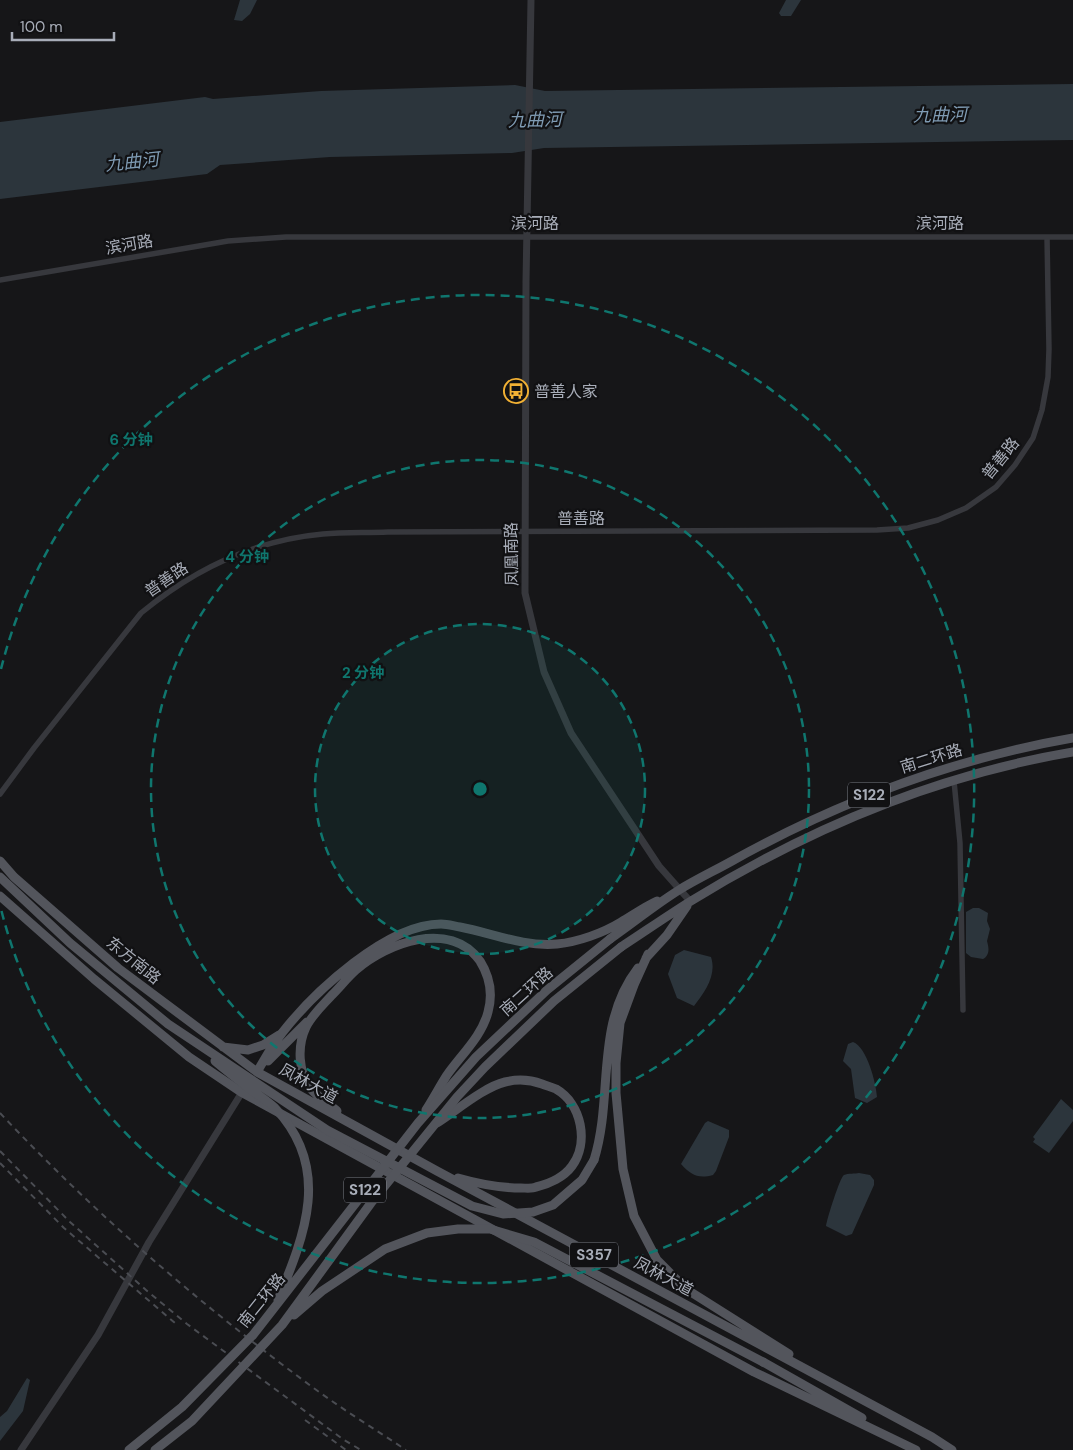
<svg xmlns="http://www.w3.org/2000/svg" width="1073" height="1450" font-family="'DM Sans','Noto Sans SC',sans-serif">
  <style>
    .water { fill: #2c353c }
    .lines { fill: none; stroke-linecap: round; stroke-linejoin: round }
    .minor { stroke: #37383d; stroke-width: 5.5 }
    .tertiary { stroke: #37383d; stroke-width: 7 }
    .primary { stroke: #53555c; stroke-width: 9 }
    .rail { stroke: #4a4c52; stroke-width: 2; stroke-dasharray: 6 5; stroke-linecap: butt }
    .primary-bridge { stroke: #53555c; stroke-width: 9 }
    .ring { fill: none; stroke: #0f766e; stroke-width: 2.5; stroke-dasharray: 9 6 }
    .labels { text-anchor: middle; stroke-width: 4.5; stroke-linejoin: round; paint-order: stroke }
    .shield { fill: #111113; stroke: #7b7e86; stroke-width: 1 }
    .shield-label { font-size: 15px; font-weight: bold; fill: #a8adb8 }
    .street-label { font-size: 16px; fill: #a8adb8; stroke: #111113 }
    .poi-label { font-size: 16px; fill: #a8adb8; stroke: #111113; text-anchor: start }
    .water-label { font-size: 18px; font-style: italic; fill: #7f9bb3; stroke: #111113 }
    .centre { fill: #0f766e; stroke: #111113; stroke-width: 2.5 }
    .ring-label { font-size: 15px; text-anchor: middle; font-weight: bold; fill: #0f766e; stroke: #111113; stroke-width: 4.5; stroke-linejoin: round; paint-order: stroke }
  </style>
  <rect width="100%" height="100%" fill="#161618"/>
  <path class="water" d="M240,0h17l-7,14 -8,7 -8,-1z
    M786,0h15l-10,16h-10l-2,-3z
    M1073,84v56l-529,8 -32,5 -182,4 -110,8 -13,9 -207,25v-77l205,-25 8,2 108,-8 194,-6 30,6z
    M973,908h6l9,5 -1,8 3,8 -3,12c2,7 3,14 -4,18l-12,-2 -5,-4v-41z
    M684,950l27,7c6,18 -6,35 -17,49l-17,-8 -9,-24 7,-19z
    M853,1042c14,5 23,41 24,55l-10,6 -12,-5 -4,-29 -8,-8 5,-17z
    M1061,1099l12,11v11l-24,32 -16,-11 2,-3 -2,-2z
    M708,1121l21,9v7l-13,34 -3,4c-15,4 -22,0 -32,-11l24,-41z
    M859,1173l11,2 4,5v5l-22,49 -6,2 -20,-10c1,-7 14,-49 18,-51 4,-2 11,-1 15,-2z
    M27,1378l3,2 -7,31 -23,30v-24l7,-6z"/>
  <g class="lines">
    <path class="minor" d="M0,280l228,-39 58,-4h787
      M954,781l6,62 3,167
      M0,794l34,-46 107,-135c52,-43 114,-73 182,-79 21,-2 43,-1 65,-2l489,-2 31,-2 30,-8 28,-12 30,-21 19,-22 18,-27 9,-28 6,-33 1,-28 -2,-112"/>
    <path class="tertiary" d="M531,0l-5,282 -1,311 19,79 27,61 88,133 31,35
      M21,1450l77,-115 51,-93 95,-153"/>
    <path class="primary" d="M0,861l14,16 104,91 139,104 180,99 495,266 20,13
      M0,896l94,83 95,78 52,35 513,280 162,78
      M610,939c23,-16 45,-34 69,-49 16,-10 35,-19 53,-29 106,-59 220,-102 341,-123
      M621,947c23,-15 46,-31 70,-46 117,-72 246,-126 382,-149
      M648,954l-14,31 -14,38 -4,40v30l7,76 11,47 23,44 29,29 103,65
      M646,958l21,-23 20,-29
      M223,1047l25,3 15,-5 16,-10
      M268,1061l39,-39
      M257,1072c8,-13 15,-27 25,-39 32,-41 105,-109 159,-109 6,0 13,2 19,3 32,6 63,20 97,17 21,-2 46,-11 64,-22 12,-7 23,-15 36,-21
      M337,1111c-8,-7 -19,-14 -26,-22 -13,-17 -14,-43 -5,-62 6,-12 17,-22 26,-32 8,-8 15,-17 24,-25 31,-27 94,-51 124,-9 10,16 13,33 8,51 -6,24 -27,43 -41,63 -7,11 -14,24 -21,35
      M437,1123c19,-12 47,-36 68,-41 12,-3 26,-2 37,2 5,2 10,3 14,5 26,15 33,54 16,77 -8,11 -23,18 -36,21 -4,2 -10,1 -15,1 -22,0 -42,-4 -63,-10
      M594,1160c20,-64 0,-135 44,-192
      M763,1362l99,56"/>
    <path class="rail" d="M0,1113c96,102 202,193 315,276 30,22 61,41 91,61
      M0,1151l70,71 76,68 41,34 157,116 17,10
      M0,1163l64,65 111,95
      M305,1420l41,30"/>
    <path class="primary-bridge" d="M0,877l70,66 98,81 159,106 145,76 31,8 30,-2 20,-7 29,-25 12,-20
      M215,1061c13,11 26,21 39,31 7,5 15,10 21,16 57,60 30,126 3,192
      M294,1315l28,-24 63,-42 42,-16 31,-4h32l44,13 229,120
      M129,1450l53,-43 71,-72 165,-212 58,-66 71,-67 63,-51
      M155,1450l37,-29 90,-96 89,-122 86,-106 28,-30 69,-66 67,-54"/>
  </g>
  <circle cx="480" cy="789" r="165" fill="#0f766e" fill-opacity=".12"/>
  <g class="ring">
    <circle cx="480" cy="789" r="165"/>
    <circle cx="480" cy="789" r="329"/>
    <path d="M1 669A494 494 0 1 1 1 909"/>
  </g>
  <defs>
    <symbol id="bus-ring" viewBox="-11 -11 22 22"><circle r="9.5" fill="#111113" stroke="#f2b134" stroke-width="1.5"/><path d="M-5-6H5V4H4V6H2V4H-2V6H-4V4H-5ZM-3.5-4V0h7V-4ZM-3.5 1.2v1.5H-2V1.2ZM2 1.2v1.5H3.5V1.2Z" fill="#f2b134"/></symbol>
  </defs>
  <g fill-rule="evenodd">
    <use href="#bus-ring" x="502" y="377" width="28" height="28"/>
  </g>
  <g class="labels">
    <g class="shield">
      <rect x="848" y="782.5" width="42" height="25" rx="4"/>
      <rect x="344" y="1177.5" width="42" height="25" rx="4"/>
      <rect x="570" y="1242.5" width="48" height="25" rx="4"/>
    </g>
    <g class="shield-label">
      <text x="869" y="800">S122</text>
      <text x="365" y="1195">S122</text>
      <text x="594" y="1260">S357</text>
    </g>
    <g class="street-label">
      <text x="535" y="229">滨河路</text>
      <text x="940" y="229">滨河路</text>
      <text transform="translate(129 244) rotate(-10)" y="6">滨河路</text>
      <text transform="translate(1000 458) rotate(-51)" y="6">普善路</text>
      <text x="581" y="524">普善路</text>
      <text transform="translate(511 554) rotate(-91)" y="6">凤凰南路</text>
      <text transform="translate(166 579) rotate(-34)" y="6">普善路</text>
      <text transform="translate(931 758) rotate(-17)" y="6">南二环路</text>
      <text transform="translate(134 960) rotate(39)" y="6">东方南路</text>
      <text transform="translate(526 991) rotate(-42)" y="6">南二环路</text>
      <text transform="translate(309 1083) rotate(29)" y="6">凤林大道</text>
      <text transform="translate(664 1276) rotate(28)" y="6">凤林大道</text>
      <text transform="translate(261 1300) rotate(-51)" y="6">南二环路</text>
    </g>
    <g class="poi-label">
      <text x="534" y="397">普善人家</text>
    </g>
    <g class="water-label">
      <text transform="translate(940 115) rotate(-1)" y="6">九曲河</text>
      <text transform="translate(535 120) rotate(-1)" y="6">九曲河</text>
      <text transform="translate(132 162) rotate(-6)" y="6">九曲河</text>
    </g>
  </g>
  <circle cx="480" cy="789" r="8" class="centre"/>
  <g class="ring-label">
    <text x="131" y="445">6 分钟</text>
    <text x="247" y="562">4 分钟</text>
    <text x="363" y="678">2 分钟</text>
  </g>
  <path d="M12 32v8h102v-8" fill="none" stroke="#a8adb8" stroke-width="2.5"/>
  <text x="20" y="32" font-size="15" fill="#a8adb8" stroke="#111113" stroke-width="4" paint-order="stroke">100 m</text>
</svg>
